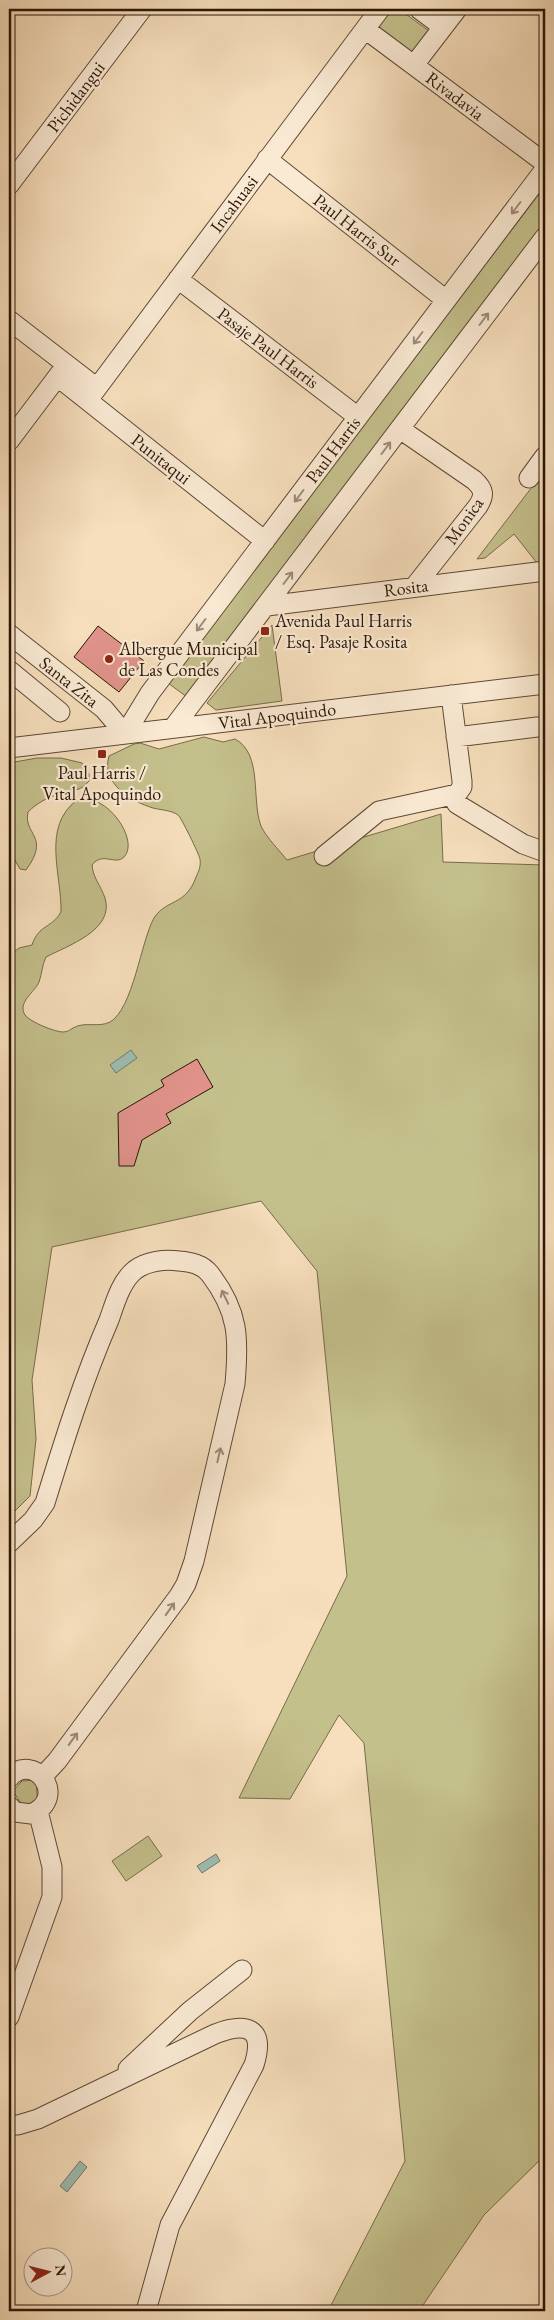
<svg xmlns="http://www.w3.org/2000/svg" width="554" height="2320" font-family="'EB Garamond',serif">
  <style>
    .green { fill: #c4c08c; stroke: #776b4a }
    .water { fill: #9dbdb2; stroke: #6f7a6e }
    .building { fill: #e1938b; stroke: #2a1608 }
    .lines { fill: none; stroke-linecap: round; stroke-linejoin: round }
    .minor-casing { stroke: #5d4835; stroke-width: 21 }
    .minor { stroke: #faead4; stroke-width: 19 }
    .oneway { stroke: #9c8b78 }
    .poi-dot { fill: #8f2418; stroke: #faead4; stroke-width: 2 }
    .labels { text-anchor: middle; stroke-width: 4.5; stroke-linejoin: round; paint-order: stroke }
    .street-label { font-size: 18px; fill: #2a1608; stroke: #faead4 }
    .poi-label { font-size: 18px; fill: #2a1608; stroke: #faead4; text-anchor: start }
  </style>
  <rect width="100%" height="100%" fill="#f7dfbd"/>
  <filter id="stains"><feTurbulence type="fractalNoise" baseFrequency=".004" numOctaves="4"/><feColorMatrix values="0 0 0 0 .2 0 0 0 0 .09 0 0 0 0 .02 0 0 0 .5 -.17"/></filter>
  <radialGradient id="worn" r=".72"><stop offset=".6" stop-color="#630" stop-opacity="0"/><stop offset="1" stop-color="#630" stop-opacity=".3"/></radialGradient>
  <path class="green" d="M391,9h8l34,25 -19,24 -38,-29z
    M545,186v38l-358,473 -19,-14z
    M545,470v92l-8,1 -23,-29 -29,24 -8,1z
    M272,625l10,76 -66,9 -9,-7z
    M204,737l19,5 12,-3c28,15 16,60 26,87 5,11 18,24 26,34l154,-46 2,48 102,3v1290l-61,60 -65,96h-91l77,-150 -41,-418 -25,-28 -49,84 -51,-1 108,-222 -30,-305 -56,-70 -209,46 -20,133 4,59 -6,57 -21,21v-561l10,-8 13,-3c7,-21 19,-16 29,-33 1,-37 -20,-85 16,-112 30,-9 63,41 47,57 -9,9 -21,-6 -32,8 1,13 9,21 13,33 10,32 -38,48 -59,59 -4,8 -4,17 -7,25 -4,10 -22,20 -14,33 5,7 30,17 38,17 4,0 7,-2 10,-4 12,-7 25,0 37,-6 23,-13 31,-81 44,-104 12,-19 32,-12 42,-41 3,-6 5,-11 4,-18 -1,-5 -19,-42 -22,-44 -7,-5 -18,-5 -25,-7 -23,-7 -52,-25 -44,-52l25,-12 6,-1 19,6z
    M37,758h24l21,5 7,11v7c-9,11 -17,9 -29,13 -12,3 -23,9 -32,18 -5,23 23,24 -2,58l-6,-1 -11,-19v-87z
    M36,1780l2,27 -14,1 -11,-17 9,-10z
    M148,1836l14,20 -36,25 -14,-20z"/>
  <path class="water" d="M131,1050l6,8 -21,15 -6,-8z
    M216,1854l4,7 -18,12 -5,-7z
    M80,2161l7,6 -20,25 -7,-6z"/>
  <path class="building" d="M98,626l46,35 -25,31 -45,-35z
    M197,1059l16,28 -47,27 5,9 -29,17 -8,26h-15l-1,-53 46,-27 -3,-6z"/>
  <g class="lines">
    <defs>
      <path id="minor" d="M419,9l24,18
        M365,29l180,134
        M414,65l43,-56
        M267,159l179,141
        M9,185l133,-176
        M178,279l180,138
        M9,320l88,68
        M58,377l207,164
        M88,400l292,-391
        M400,429l74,51c10,9 11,15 4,26l-63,80
        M9,441l55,-73
        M529,478l16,-22
        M267,606l278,-35
        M9,634l95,75 21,25 25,-41 395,-524
        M9,670l51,42
        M173,728l372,-491
        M456,737l81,-10
        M9,748l536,-64
        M452,796l5,8 66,40 22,8
        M324,856l55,-45 78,-17 5,-7v-6l-11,-86
        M9,1543l24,-23 12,-17c19,-62 38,-123 64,-183 6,-17 12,-39 26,-50 12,-9 30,-11 44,-9 12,1 23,3 31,13 29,38 29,64 25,110l-41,177 -8,23 -7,12 -122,165 -15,16
        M9,1778c24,-28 61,19 22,36l-16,-2 -6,-6
        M9,2017l43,-120v-30l-14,-56
        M128,2069l62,-58 52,-41
        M9,2125h9l20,-6 177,-85c31,-12 51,-7 39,31l-84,160 -24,86"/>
    </defs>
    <use href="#minor" class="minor-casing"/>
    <use href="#minor" class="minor"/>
  </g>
  <defs><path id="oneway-shaft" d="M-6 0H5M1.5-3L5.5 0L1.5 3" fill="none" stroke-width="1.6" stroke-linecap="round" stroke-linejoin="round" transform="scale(1.25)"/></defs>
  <g class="oneway">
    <use href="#oneway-shaft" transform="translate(516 208) rotate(127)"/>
    <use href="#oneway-shaft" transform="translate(484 319) rotate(-53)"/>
    <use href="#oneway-shaft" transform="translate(418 338) rotate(127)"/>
    <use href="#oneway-shaft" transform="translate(386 448) rotate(-53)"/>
    <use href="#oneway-shaft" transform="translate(299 496) rotate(127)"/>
    <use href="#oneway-shaft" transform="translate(288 578) rotate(-53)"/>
    <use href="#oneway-shaft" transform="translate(201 625) rotate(127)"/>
    <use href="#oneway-shaft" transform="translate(225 1297) rotate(-116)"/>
    <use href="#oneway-shaft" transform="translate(219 1455) rotate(-77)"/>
    <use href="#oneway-shaft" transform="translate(170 1609) rotate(-55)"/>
    <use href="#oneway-shaft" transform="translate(73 1739) rotate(-54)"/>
  </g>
  <g class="poi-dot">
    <rect x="260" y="626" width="10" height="10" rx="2.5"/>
    <circle cx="109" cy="659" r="5"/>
    <rect x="97" y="749" width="10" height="10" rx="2.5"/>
  </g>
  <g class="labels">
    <g class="street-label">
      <text transform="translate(455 96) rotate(37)" y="6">Rivadavia</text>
      <text transform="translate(76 97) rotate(-53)" y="6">Pichidangui</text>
      <text transform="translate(234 204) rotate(-53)" y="6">Incahuasi</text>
      <text transform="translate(357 230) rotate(38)" y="6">Paul Harris Sur</text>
      <text transform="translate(268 348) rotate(37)" y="6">Pasaje Paul Harris</text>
      <text transform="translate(333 450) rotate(-53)" y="6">Paul Harris</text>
      <text transform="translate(161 459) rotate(38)" y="6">Punitaqui</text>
      <text transform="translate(464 521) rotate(-55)" y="6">Monica</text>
      <text transform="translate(406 588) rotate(-7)" y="6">Rosita</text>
      <text transform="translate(69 682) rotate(38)" y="6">Santa Zita</text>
      <text transform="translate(277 716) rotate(-7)" y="6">Vital Apoquindo</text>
    </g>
    <g class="poi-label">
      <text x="275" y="627">Avenida Paul Harris<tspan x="275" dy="21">/ Esq. Pasaje Rosita</tspan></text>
      <text x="119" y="655">Albergue Municipal<tspan x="119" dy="21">de Las Condes</tspan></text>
      <text x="102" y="779" text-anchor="middle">Paul Harris /<tspan x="102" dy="21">Vital Apoquindo</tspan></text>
    </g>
  </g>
  <rect width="554" height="2320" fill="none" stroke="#f7dfbd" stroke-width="30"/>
  <rect x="10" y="10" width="534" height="2300" fill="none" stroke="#2a1608" stroke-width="2.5"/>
  <rect x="15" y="15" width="524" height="2290" fill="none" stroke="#2a1608"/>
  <g transform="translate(48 2272) rotate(83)"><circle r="24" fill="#faead4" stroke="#a79582"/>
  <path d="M0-4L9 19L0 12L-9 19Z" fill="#8f2418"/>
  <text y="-8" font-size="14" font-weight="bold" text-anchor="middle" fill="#2a1608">N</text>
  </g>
  <rect width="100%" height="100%" filter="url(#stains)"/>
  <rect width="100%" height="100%" fill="url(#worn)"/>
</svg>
